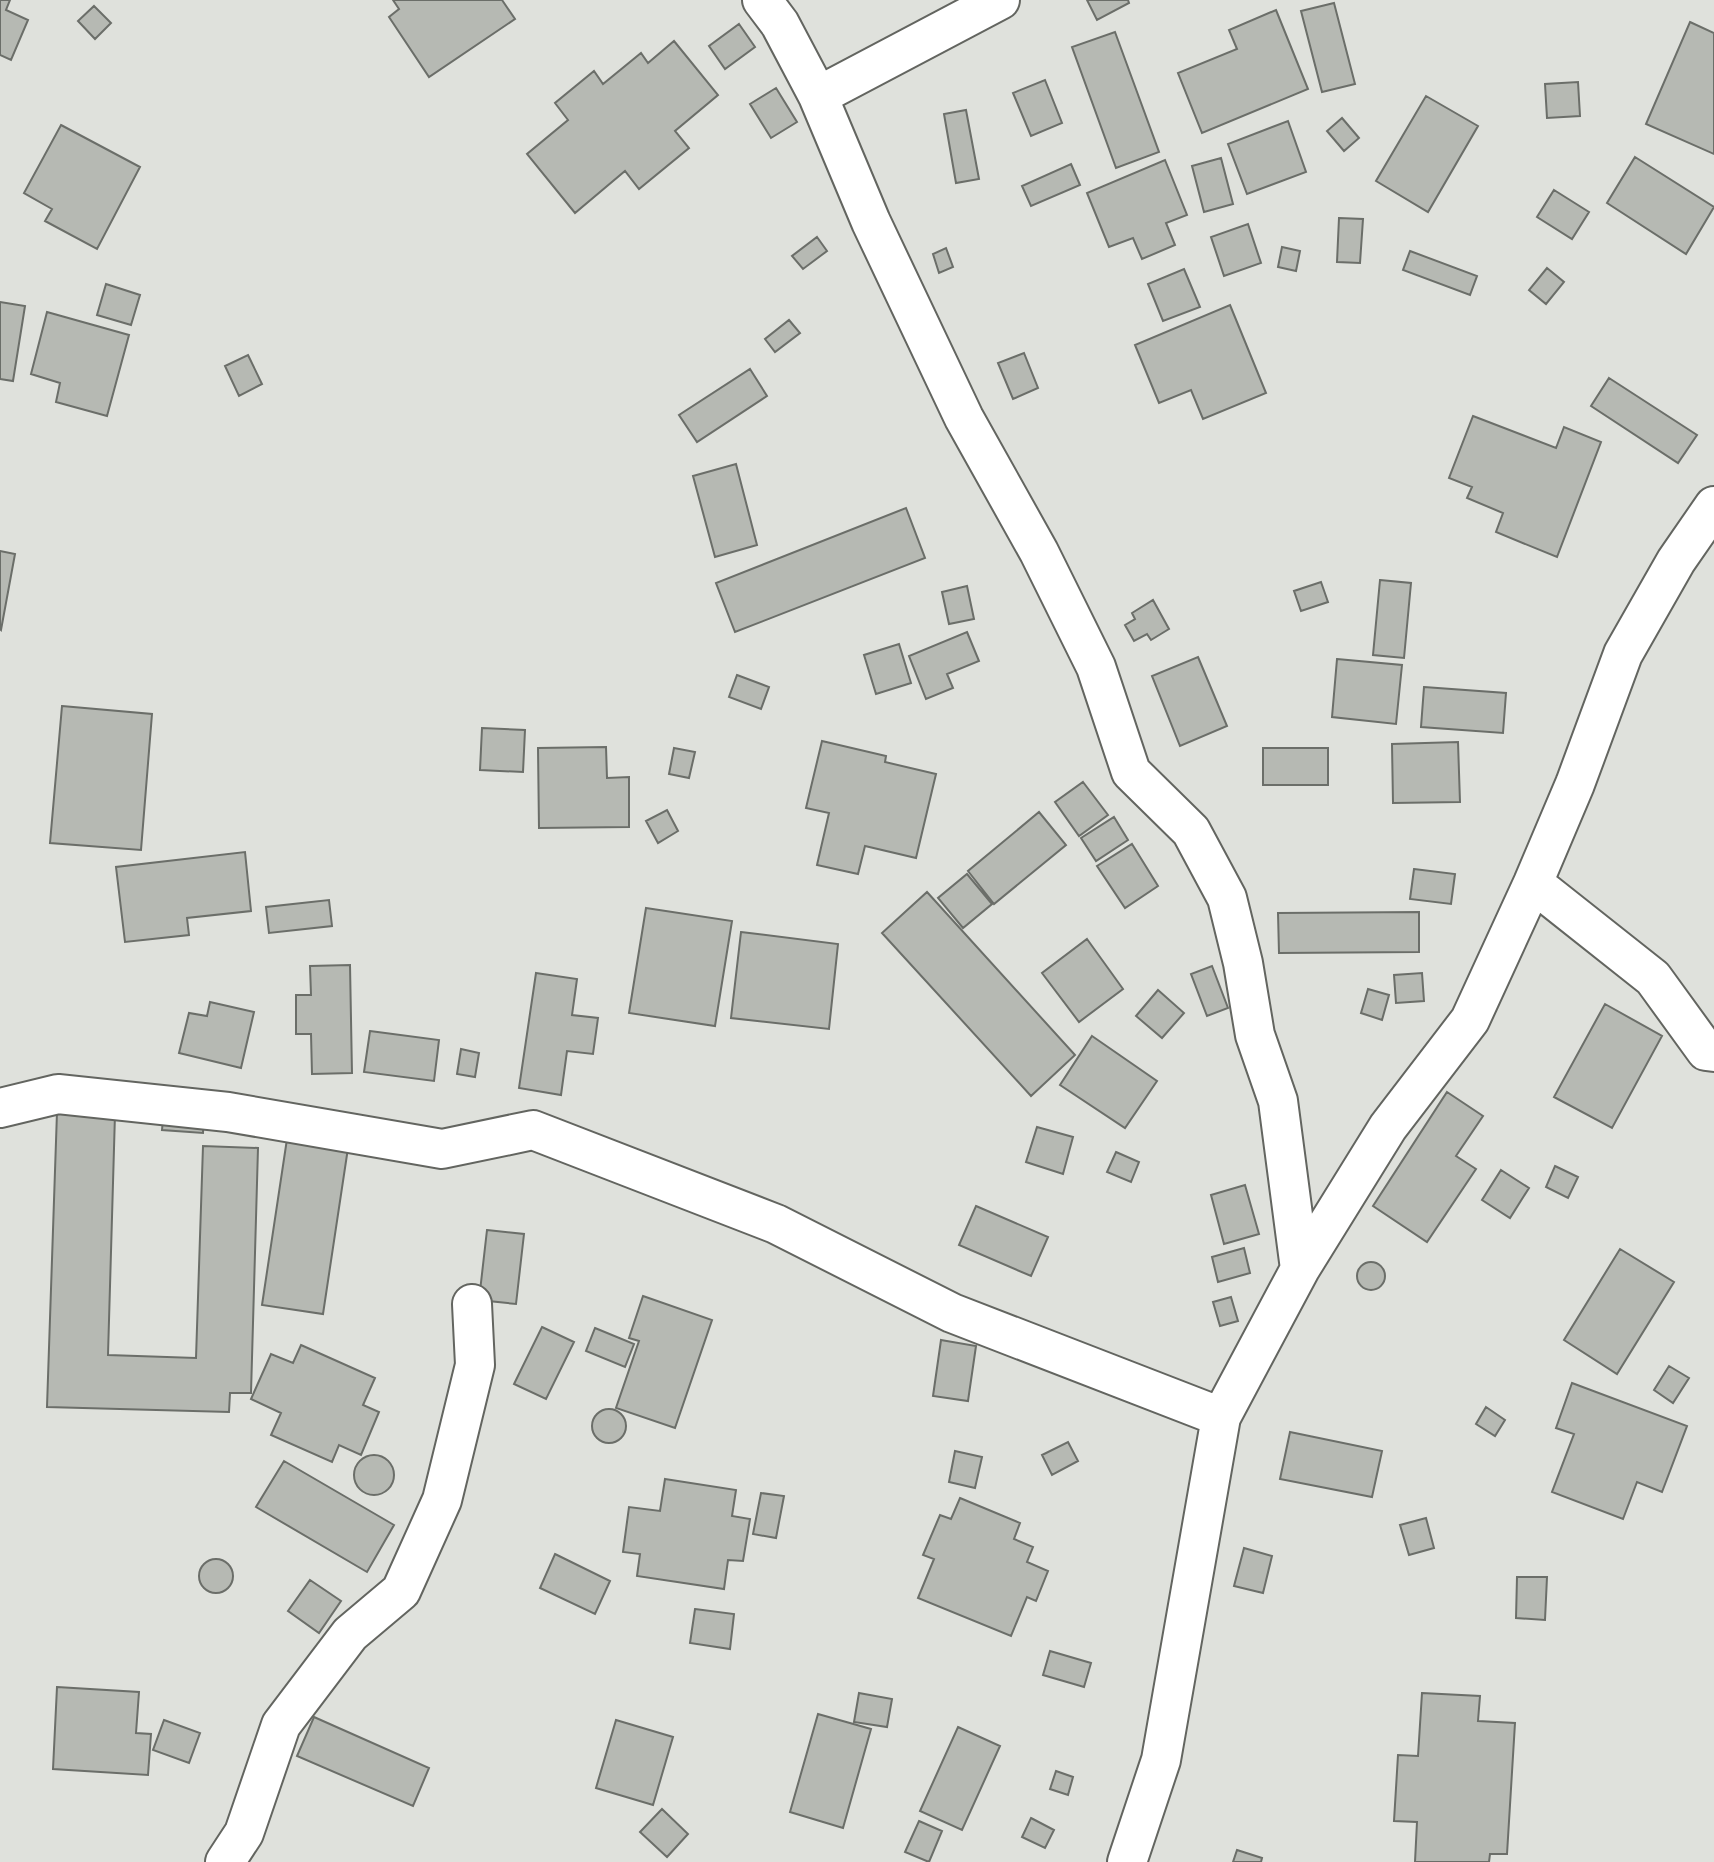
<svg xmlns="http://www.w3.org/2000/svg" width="1714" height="1862" font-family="'Space Grotesk',sans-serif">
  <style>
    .building { fill: #b6b9b3; stroke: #6b6e69; stroke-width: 2 }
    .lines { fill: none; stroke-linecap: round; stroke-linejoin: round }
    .street-casing { stroke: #636560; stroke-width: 42 }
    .street { stroke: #fff; stroke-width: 38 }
  </style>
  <rect width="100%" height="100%" fill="#dfe1dc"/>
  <path class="building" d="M0,0h10l-4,10 22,10 -17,40 -11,-5z
    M393,0h109l13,19 -86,58 -40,-60 10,-8z
    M1087,0h41l1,3 -32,17z
    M1334,3l21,81 -33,8 -21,-81z
    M94,6l17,17 -16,16 -17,-18z
    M1276,10l32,79 -106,44 -24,-60 59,-24 -8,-19z
    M1690,22l24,11v121l-68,-30z
    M739,24l16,23 -30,22 -16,-23z
    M1115,32l44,120 -43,16 -44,-121z
    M674,41l44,54 -43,36 14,17 -50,41 -14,-18 -50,42 -48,-59 41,-34 -13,-17 39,-32 9,13 38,-31 7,10z
    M1045,80l17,43 -31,13 -18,-43z
    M1578,82l2,34 -33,2 -2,-34z
    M776,88l21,34 -26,16 -21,-34z
    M1426,96l52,30 -50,86 -52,-31z
    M966,110l13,69 -23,4 -12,-69z
    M1342,118l17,20 -15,13 -17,-20z
    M1288,121l18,51 -59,22 -19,-50z
    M61,125l79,42 -43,82 -52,-28 7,-12 -28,-16z
    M1635,157l79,50 -28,47 -79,-51z
    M1221,158l12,46 -29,8 -12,-46z
    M1165,160l22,55 -21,8 9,22 -33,14 -9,-21 -24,9 -22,-54z
    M1071,164l9,21 -49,21 -9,-20z
    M1554,190l35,22 -17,27 -35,-22z
    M1339,218l24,1 -3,44 -23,-1z
    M1248,224l13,39 -37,13 -13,-39z
    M817,237l10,14 -24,18 -11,-13z
    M1282,247l18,4 -4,20 -18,-4z
    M946,248l7,19 -14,6 -6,-19z
    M1410,251l67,25 -7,19 -67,-25z
    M1547,268l17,14 -18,22 -17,-14z
    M1184,269l16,38 -37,14 -15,-37z
    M106,284l34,11 -9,30 -34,-10z
    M0,302l25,4 -12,75 -13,-2z
    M1230,305l36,88 -63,26 -12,-29 -32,13 -24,-58z
    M47,312l82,23 -22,81 -51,-14 4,-19 -29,-9z
    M789,320l11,13 -25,19 -10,-13z
    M1024,353l14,35 -25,11 -15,-36z
    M248,355l14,29 -23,12 -14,-30z
    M750,369l17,27 -70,46 -18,-27z
    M1609,378l88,57 -19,28 -87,-57z
    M1473,416l83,32 8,-21 37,15 -44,115 -61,-25 7,-19 -36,-15 5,-11 -23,-9z
    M736,464l21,81 -42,12 -22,-81z
    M906,508l19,50 -190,74 -19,-49z
    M0,551l15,3 -14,76 -1,-1z
    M1380,580l31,3 -7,75 -31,-3z
    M1321,582l7,20 -27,9 -7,-20z
    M967,586l7,33 -25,5 -7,-32z
    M1153,600l16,29 -18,11 -4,-6 -13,7 -9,-16 10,-6 -3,-6z
    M967,632l12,29 -32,13 6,14 -27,11 -17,-43z
    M899,644l12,39 -35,11 -12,-39z
    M1198,657l29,69 -47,20 -28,-70z
    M1337,659l65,6 -6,59 -64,-7z
    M737,675l32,12 -8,22 -32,-12z
    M1424,687l82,6 -3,40 -82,-6z
    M62,706l90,8 -11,136 -91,-7z
    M482,728l43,2 -2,42 -43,-2z
    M822,741l64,15 -1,6 51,12 -20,84 -51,-12 -7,28 -41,-9 12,-52 -23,-5z
    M1458,742l2,60 -67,1 -1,-59z
    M606,747l1,31 22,-1v50l-90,1 -1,-80z
    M674,748l21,4 -6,26 -20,-4z
    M1263,748h65v37h-65z
    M1083,782l25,33 -29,21 -24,-34z
    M667,810l11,21 -20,12 -12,-22z
    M1039,812l27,33 -72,59 -26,-33z
    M1114,817l14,23 -32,21 -15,-23z
    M1132,844l26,42 -33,22 -28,-42z
    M245,852l6,59 -64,7 2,17 -64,7 -9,-75z
    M1414,869l41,5 -4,30 -41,-5z
    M967,874l25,30 -29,24 -25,-30z
    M927,892l148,163 -44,41 -149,-163z
    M329,900l3,26 -63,7 -3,-26z
    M646,908l86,13 -17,105 -86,-13z
    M1419,912v40l-140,1 -1,-40z
    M741,932l97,12 -9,85 -98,-11z
    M1087,939l36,50 -44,33 -37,-49z
    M350,965l2,108 -40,1 -1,-40h-15v-39h15l-1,-29z
    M1212,966l16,42 -21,8 -16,-42z
    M536,973l41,6 -5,36 26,3 -5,36 -26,-3 -6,44 -42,-7z
    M1422,973l2,28 -28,2 -2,-28z
    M1368,989l21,6 -7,25 -21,-7z
    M1158,990l26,23 -22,25 -26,-22z
    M210,1002l44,10 -13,56 -62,-15 10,-40 18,3z
    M1605,1004l57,32 -50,92 -58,-31z
    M370,1031l69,9 -5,41 -70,-9z
    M1092,1036l65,45 -32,47 -65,-43z
    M461,1049l18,4 -4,24 -18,-3z
    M1447,1092l36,24 -27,40 20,13 -49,73 -54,-36z
    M164,1109l40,4 -1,20 -41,-3z
    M57,1112l58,2 -7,241 88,3 7,-212 55,2 -7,245h-21l-1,19 -182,-5z
    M1037,1127l36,10 -10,37 -37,-12z
    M287,1139l61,9 -25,166 -61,-9z
    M1116,1152l23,10 -8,20 -24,-10z
    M1555,1166l23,11 -10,21 -22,-11z
    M1501,1170l28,18 -19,30 -28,-18z
    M1245,1185l14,49 -35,10 -13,-49z
    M976,1206l72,31 -17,39 -72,-31z
    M487,1230l37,4 -8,70 -37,-4z
    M1244,1248l6,25 -32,9 -6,-25z
    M1620,1249l54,33 -57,92 -53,-34z
    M1357 1276a14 14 0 1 1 28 0a14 14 0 1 1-28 0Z
    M643,1296l69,24 -37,108 -59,-20 23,-67 -10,-3z
    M1231,1297l7,24 -18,5 -7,-24z
    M542,1327l32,15 -28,57 -32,-15z
    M595,1328l39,16 -9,23 -39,-16z
    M941,1340l35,6 -8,55 -35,-5z
    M301,1345l74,33 -12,27 16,7 -18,43 -22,-10 -7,17 -61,-27 10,-22 -30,-14 20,-45 22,9z
    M1669,1366l20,12 -16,25 -19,-13z
    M1572,1383l115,43 -25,66 -25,-10 -14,37 -71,-27 22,-58 -18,-6z
    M1486,1407l19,13 -10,16 -19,-12z
    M592 1426a17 17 0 1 1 34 0a17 17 0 1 1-34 0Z
    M1290,1432l92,19 -10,46 -92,-18z
    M1068,1442l10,19 -26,14 -10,-20z
    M955,1451l27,6 -7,31 -26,-6z
    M354 1475a20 20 0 1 1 40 0a20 20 0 1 1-40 0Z
    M284,1461l110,64 -27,47 -111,-65z
    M665,1479l71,11 -4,26 18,3 -7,42 -15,-1 -4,29 -87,-13 3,-22 -17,-2 6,-45 31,4z
    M761,1493l23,3 -8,42 -23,-4z
    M960,1498l60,25 -6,16 19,8 -6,15 21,9 -12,30 -9,-4 -16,39 -93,-38 16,-39 -11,-4 17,-40 11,4z
    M1426,1518l8,30 -25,7 -9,-30z
    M1244,1548l28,8 -9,37 -29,-7z
    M555,1554l55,27 -15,33 -55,-26z
    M199 1576a17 17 0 1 1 34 0a17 17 0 1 1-34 0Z
    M1517,1577h30l-2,43 -29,-2z
    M310,1580l31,21 -22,32 -31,-22z
    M695,1609l39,5 -4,35 -40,-6z
    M1050,1651l41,12 -7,24 -41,-12z
    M57,1687l82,5 -3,41 15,1 -3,41 -95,-6z
    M859,1693l33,6 -5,28 -33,-5z
    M1422,1693l58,3 -2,25 37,2 -8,131h-17l-1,8h-74l2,-40 -23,-1 4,-66 20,1z
    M818,1714l53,15 -28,99 -53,-16z
    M314,1717l115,51 -16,38 -116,-50z
    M164,1720l36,13 -11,30 -36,-13z
    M616,1720l57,17 -20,68 -57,-17z
    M958,1727l42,19 -38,84 -42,-19z
    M1056,1771l17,6 -5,18 -18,-6z
    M662,1809l26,25 -21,23 -27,-25z
    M1031,1818l23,12 -9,18 -23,-11z
    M919,1821l23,10 -13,31 -24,-10z
    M1237,1850l25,8 -1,4h-28z"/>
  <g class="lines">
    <defs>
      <path id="street" d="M762,0l18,24 38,72 53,126 93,196 75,134 57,115 35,105 60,59 36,67 16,65 12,72 23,66 22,168
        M818,96l182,-96
        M1533,883l120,95 53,73 8,1
        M0,1108l58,-14 170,18 214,37 91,-19 243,94 176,89 269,104 -60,343 -34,102
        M1221,1417l79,-148 88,-142 82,-107 63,-137 42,-99 48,-130 53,-93 38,-55
        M225,1862l19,-29 37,-108 69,-91 51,-43 41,-91 33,-135 -3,-61"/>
    </defs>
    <use href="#street" class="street-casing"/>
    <use href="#street" class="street"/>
  </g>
</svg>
